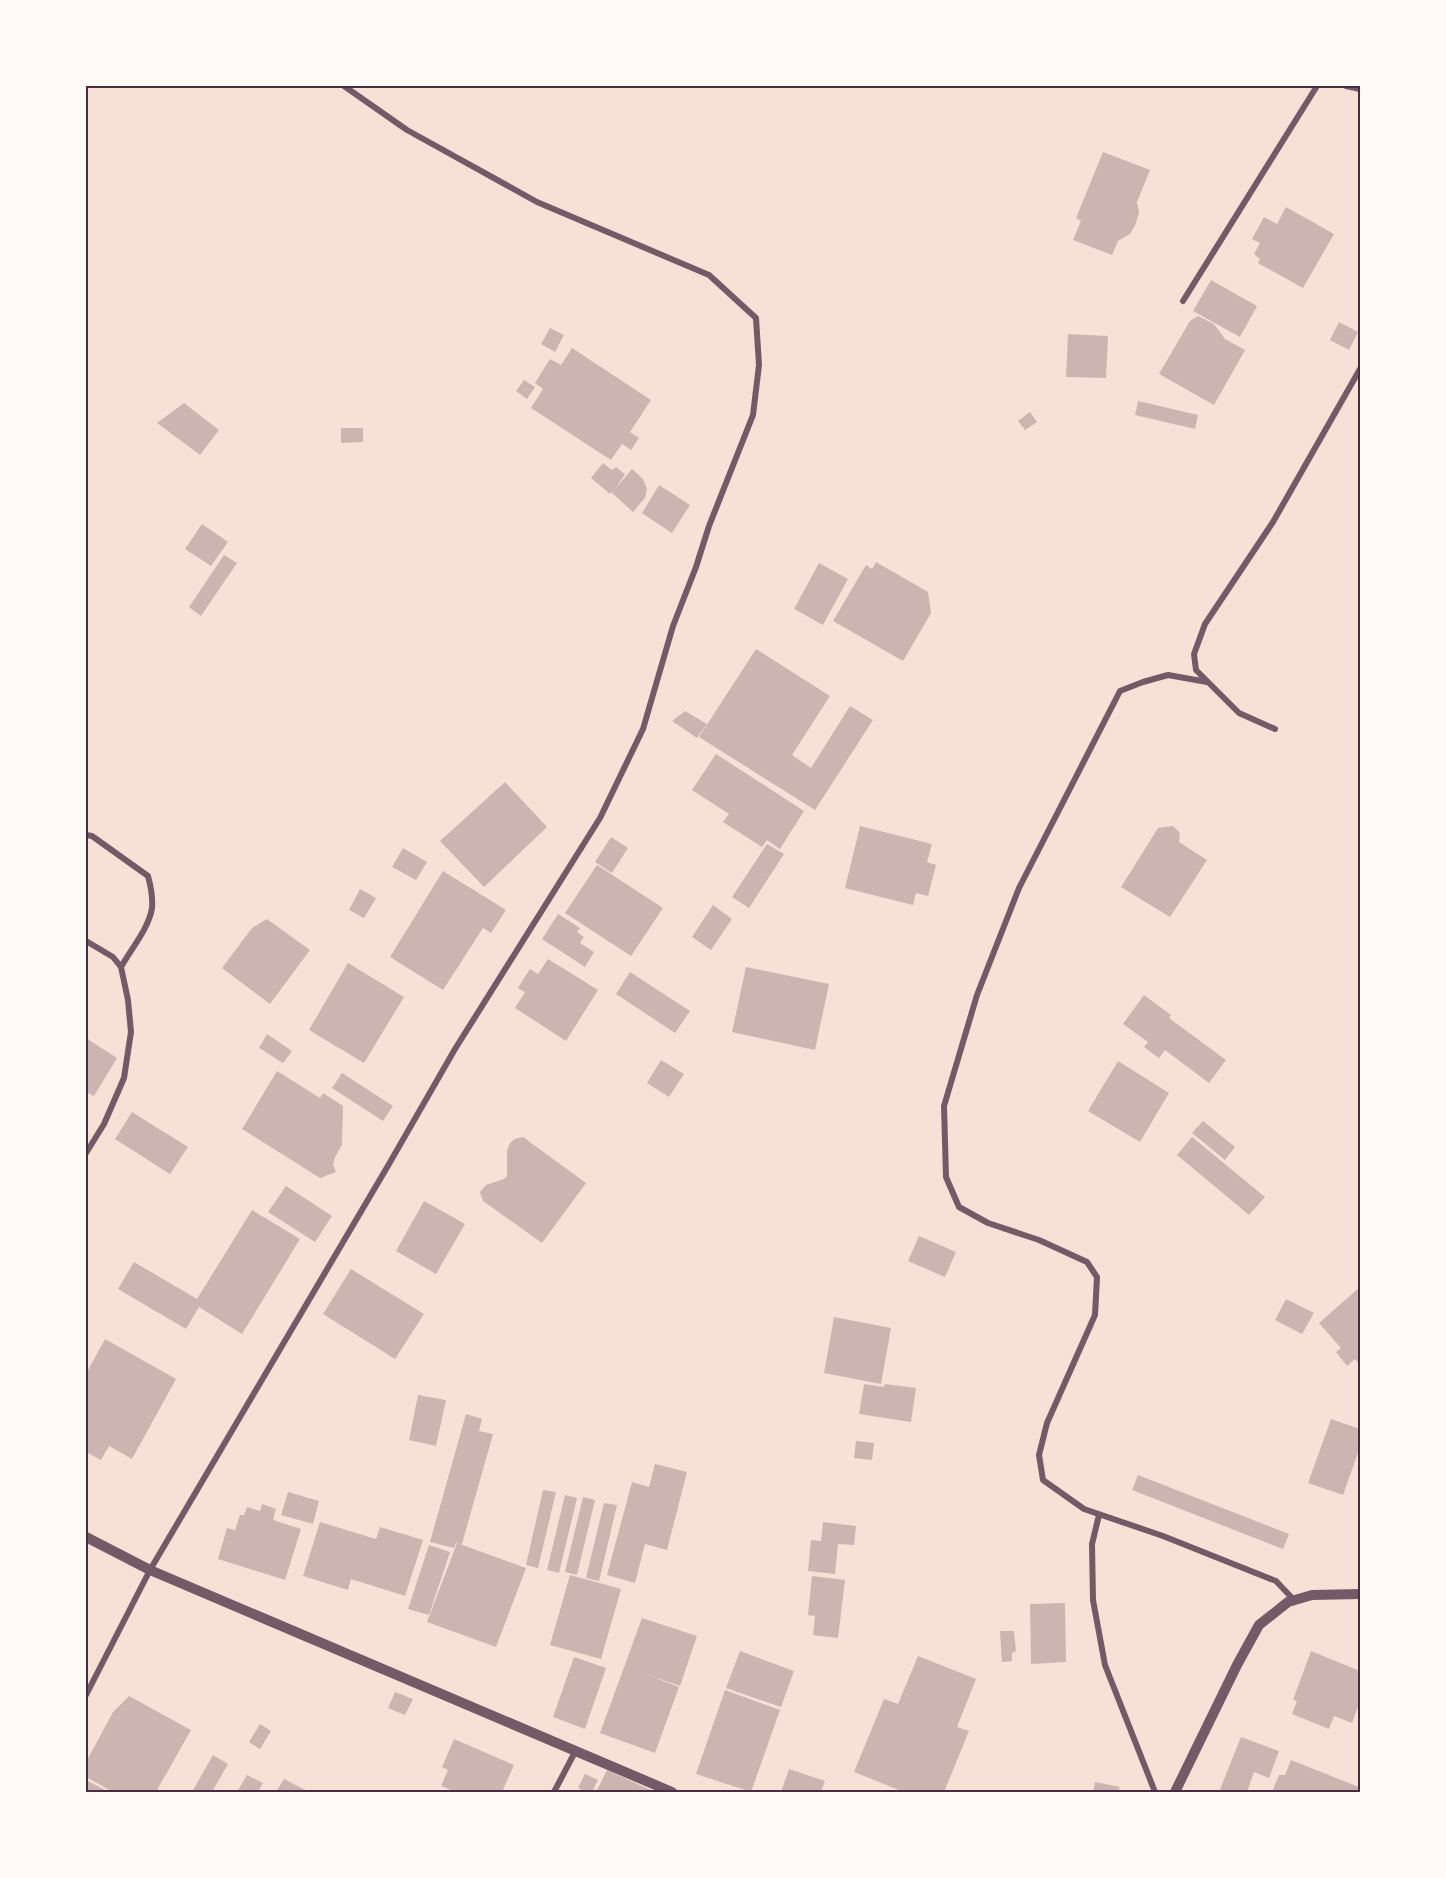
<svg xmlns="http://www.w3.org/2000/svg" width="1446" height="1878" font-family="'Sofia Sans Condensed',sans-serif">
  <style>
    .building { fill: #ccb4b1 }
    .lines { fill: none; stroke-linecap: round; stroke-linejoin: round }
    .minor { stroke: #755966; stroke-width: 6 }
    .tertiary { stroke: #755966; stroke-width: 10 }
    .neatline { fill: none; stroke: #4a2c40; stroke-width: 2 }
  </style>
  <rect width="100%" height="100%" fill="#f7e1d7"/>
  <path class="building" d="M1103,152l47,18 -13,32 2,10 -3,11 -6,11 -12,7 -6,14 -39,-15 8,-19 -5,-3z
    M1286,207l48,27 -31,54 -45,-25 2,-4 -6,-5 6,-11 -8,-4 12,-22 13,7z
    M1211,280l46,26 -17,31 -47,-26z
    M1198,316l16,8 11,15 20,11 -31,55 -55,-31 31,-53z
    M1339,322l19,10 -9,18 -19,-10z
    M550,328l14,7 -9,17 -14,-8z
    M1068,334l40,2 -2,42 -40,-1z
    M572,348l79,52 -21,32 9,6 -8,12 -9,-6 -11,16 -80,-52 12,-19 -8,-6 15,-24 11,6z
    M524,380l11,7 -8,12 -11,-8z
    M1138,401l60,14 -3,14 -60,-14z
    M184,403l35,27 -19,25 -43,-32z
    M1030,412l7,10 -12,8 -7,-9z
    M341,428h22v14l-22,1z
    M603,463l9,7 4,-3 9,7 -10,15 17,-20 11,10 4,10 -2,9 -12,14 -22,-20 -1,2 -19,-16z
    M659,485l31,20 -18,28 -30,-20z
    M202,524l26,18 -17,24 -26,-17z
    M224,555l13,8 -36,53 -12,-9z
    M876,562l52,30 3,21 -28,48 -70,-40 33,-56 6,4z
    M819,563l29,16 -25,46 -29,-16z
    M756,649l74,47 -38,59 19,13 39,-62 23,14 -58,90 -116,-73z
    M685,711l22,13 -10,14 -25,-17z
    M716,754l88,57 -24,38 -13,-9 -5,7 -39,-25 6,-8 -37,-24z
    M505,782l42,45 -63,60 -44,-46z
    M860,826l72,18 -5,18 9,3 -8,31 -12,-3 -3,12 -68,-17z
    M1173,826l7,7 -1,9 28,18 -37,57 -49,-30 37,-59z
    M611,837l17,11 -16,25 -17,-11z
    M767,844l17,10 -35,54 -17,-11z
    M403,848l24,14 -11,18 -24,-13z
    M597,865l66,43 -32,48 -66,-43z
    M443,871l63,39 -15,23 -8,-5 -40,62 -53,-33z
    M360,889l16,9 -12,20 -15,-8z
    M713,905l19,14 -21,31 -19,-13z
    M558,914l22,14 -3,4 7,5 -4,6 14,9 -9,15 -43,-28z
    M267,919l43,31 -40,54 -48,-36 30,-40z
    M548,959l50,31 -32,51 -51,-33 10,-16 -7,-4 12,-19 8,5z
    M348,963l56,34 -40,66 -55,-33z
    M746,967l83,17 -14,66 -83,-18z
    M630,972l60,39 -15,22 -59,-39z
    M1144,995l27,20 -2,3 57,42 -17,23 -44,-33 -6,8 -15,-11 4,-5 -25,-18z
    M267,1034l25,17 -9,12 -24,-15z
    M86,1038l31,20 -23,38 -8,-4z
    M661,1060l23,14 -15,23 -22,-14z
    M1118,1061l51,32 -29,49 -52,-31z
    M277,1071l43,27 3,-5 20,13 -1,39 -7,12 -2,8 3,7 -16,6 -78,-49z
    M342,1073l51,33 -10,15 -51,-33z
    M132,1112l56,35 -18,27 -55,-35z
    M1203,1121l32,26 -10,13 -33,-27z
    M523,1137l63,46 -44,60 -59,-42 -3,-9 6,-7 18,-6 3,-3v-26l3,-7 5,-4z
    M1192,1137l73,60 -16,18 -72,-60z
    M286,1186l46,30 -17,26 -47,-30z
    M424,1201l41,23 -29,50 -40,-23z
    M252,1210l48,29 -58,95 -43,-27 -13,22 -68,-40 16,-27 63,37z
    M919,1236l37,16 -11,25 -37,-16z
    M351,1269l73,45 -29,45 -72,-45z
    M1360,1287v78l-5,-6 -8,7 -11,-14 5,-4 -22,-25z
    M1286,1299l28,14 -12,21 -27,-14z
    M834,1317l57,11 -10,56 -57,-11z
    M105,1339l71,40 -44,80 -23,-13 -8,14 -15,-8v-78z
    M864,1384l20,3 1,-3 31,4 -5,34 -52,-8z
    M418,1395l28,5 -10,46 -27,-6z
    M466,1414l16,5 -3,12 14,3 -31,110 -6,-1 -2,5 -24,-6z
    M1331,1419l29,10v18l-17,48 -35,-12z
    M856,1441l18,2 -2,17 -18,-2z
    M655,1464l32,8 -20,78 -22,-6 -10,39 -28,-8 25,-93 17,5z
    M1138,1475l151,59 -6,15 -151,-59z
    M543,1490l13,2 -18,76 -12,-3z
    M288,1492l31,9 -6,23 -32,-9z
    M565,1495l12,3 -18,75 -12,-3z
    M583,1497l12,3 -18,75 -12,-3z
    M604,1503l13,2 -18,76 -13,-3z
    M262,1504l14,5 -3,11 28,9 -16,51 -67,-21 9,-31 8,2 5,-15h4l3,-8 13,4z
    M320,1522l56,17 4,-12 43,13 -18,56 -54,-17 -3,11 -45,-14z
    M823,1522l33,4 -2,19 -16,-1 -3,30 -27,-3 3,-31 10,1z
    M457,1543l69,25 -30,79 -69,-25z
    M429,1545l21,7 -21,63 -21,-6z
    M570,1575l51,14 -20,70 -51,-14z
    M812,1576l33,4 -7,58 -25,-3 2,-19 -7,-1z
    M1065,1603l1,59 -35,2 -1,-60z
    M642,1618l55,18 -17,50 -37,-13 36,14 -24,66 -55,-20z
    M1000,1631h14l2,20 -4,2v8l-10,1z
    M740,1651l54,20 -13,36 -55,-19z
    M1311,1651l49,20v30l-8,22 -18,-7 -5,13 -37,-15 5,-13 -4,-1z
    M918,1656l58,23 -19,48 12,4 -25,61h-40l-50,-20 30,-73 14,5z
    M574,1657l32,11 -21,61 -32,-12z
    M725,1690l55,20 -29,82 -55,-18z
    M395,1692l18,7 -8,16 -17,-7z
    M129,1696l62,34 -35,62h-43l-27,-15v-15l27,-50z
    M260,1724l11,7 -11,18 -11,-7z
    M1241,1737l38,14 -10,27 -15,-6 -7,20h-28z
    M454,1739l60,26 -12,27h-46l-15,-6 7,-16 -6,-3z
    M213,1755l15,9 -16,28h-20z
    M1291,1760l68,27 -2,5h-85l7,-17h6z
    M789,1769l36,12 -4,11h-40z
    M607,1770l48,22h-59z
    M585,1774l13,6 -6,12h-6l-8,-4z
    M247,1775l16,8 -5,9h-21z
    M284,1779l25,13h-33z
    M86,1780l23,12h-23z
    M1095,1782l25,5 -2,5h-25z"/>
  <g class="lines">
    <path class="minor" d="M1346,86l14,3
      M1183,301l134,-215
      M1207,682l-39,-7 -25,7 -23,9 -101,197 -42,107 -33,111 2,71 13,30 29,16 51,17 48,22 10,15 -2,38 -48,108 -8,32 4,25 41,29 79,27 113,45 18,19
      M1275,729l-36,-16 -43,-43 -2,-16 11,-30 68,-102 87,-153
      M86,835l6,1 56,40c3,11 5,21 4,32 -3,20 -21,41 -31,59
      M86,941l27,16 8,10 7,33 3,32 -7,46 -20,46 -18,29
      M1099,1515l-7,29 1,56 12,65 50,127
      M86,1695l64,-125 239,-406 66,-115 145,-231 43,-89 30,-103 23,-59 13,-41 44,-111 6,-50 -3,-47 -47,-43 -172,-73 -130,-72 -63,-44
      M554,1792l21,-40"/>
    <path class="tertiary" d="M86,1537l64,33 522,222
      M1175,1792l62,-127 22,-40 29,-23 24,-7 48,-1"/>
  </g>
  <rect width="1446" height="1878" fill="none" stroke="#fffaf5" stroke-width="174"/>
  <rect x="87" y="87" width="1272" height="1704" class="neatline"/>
</svg>
